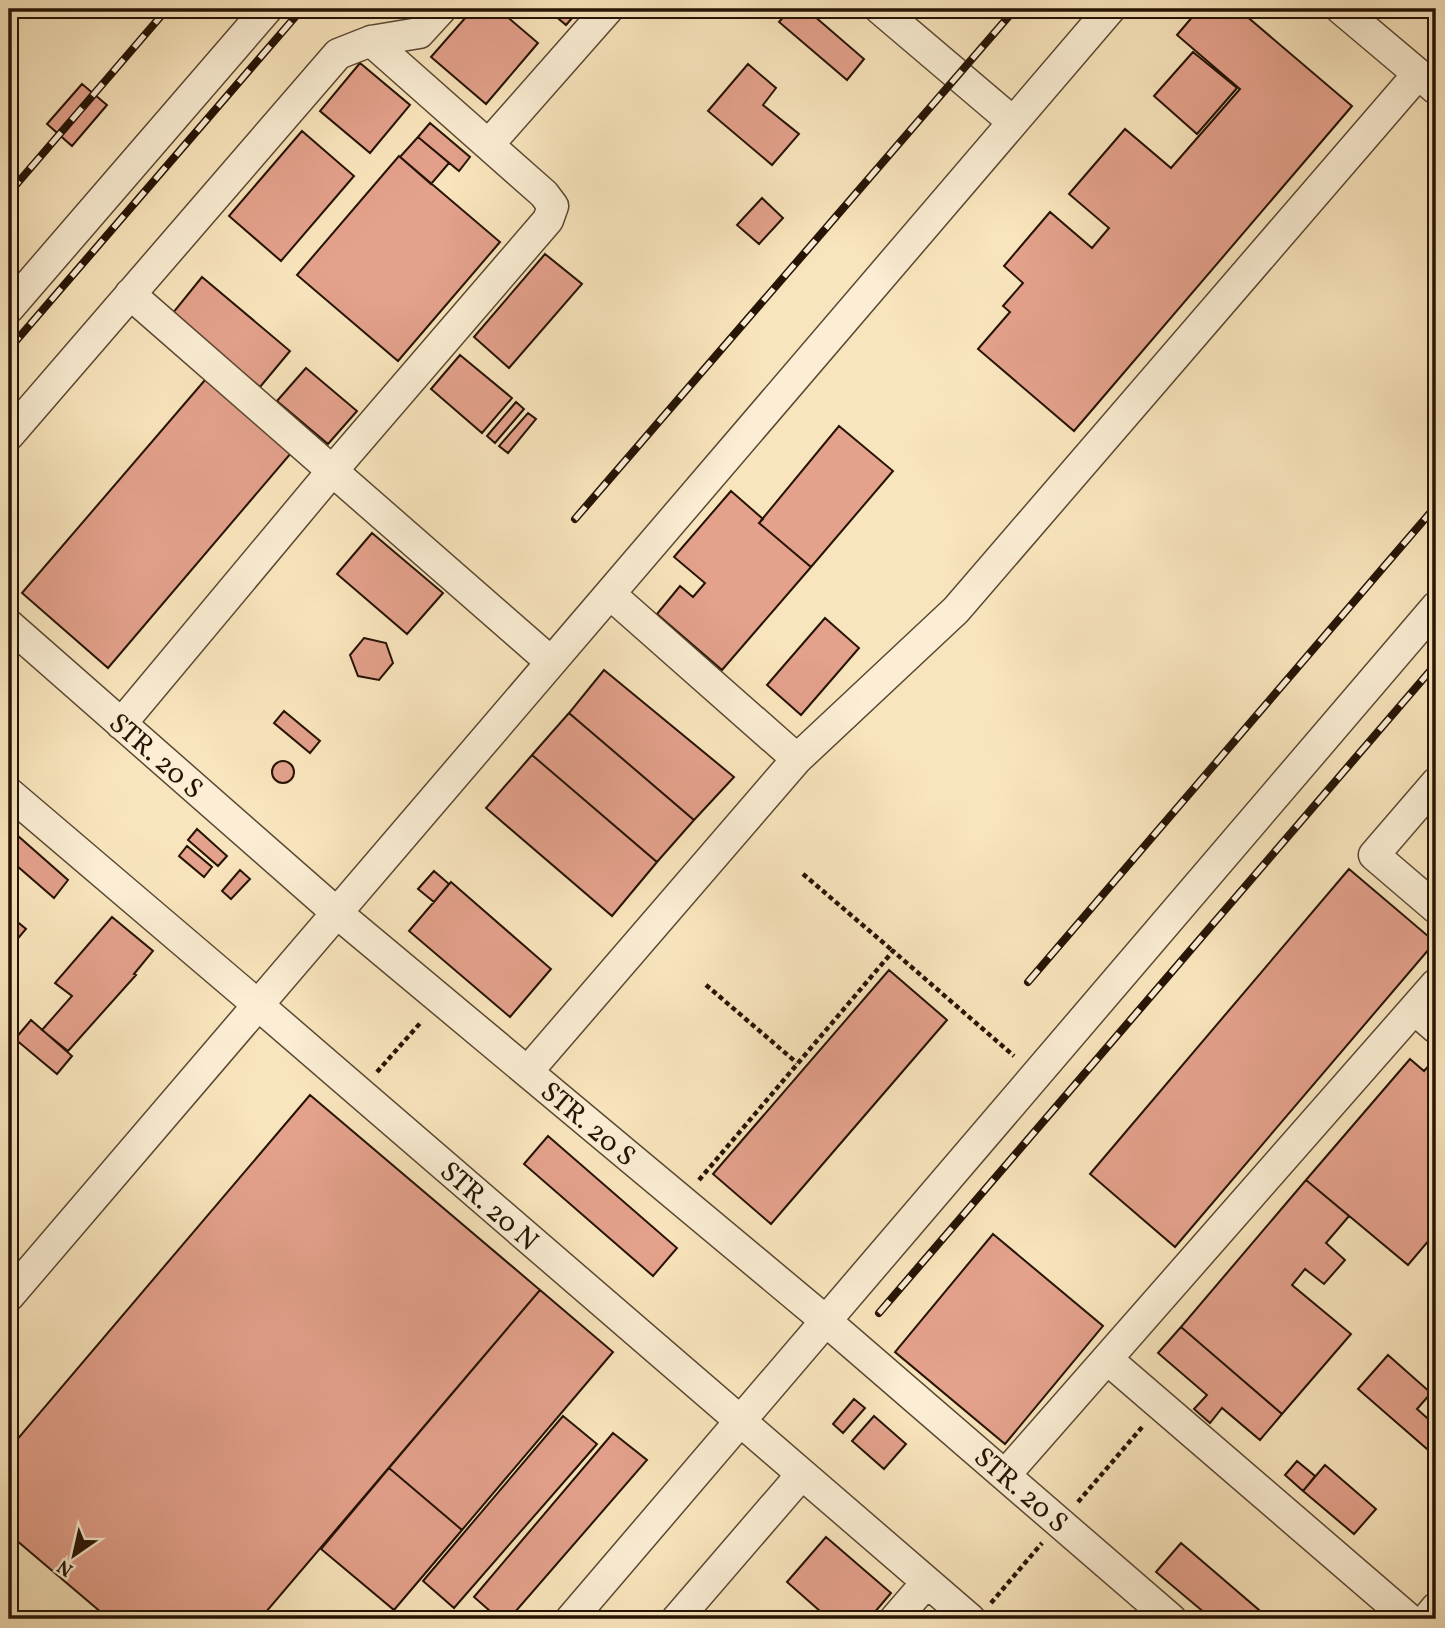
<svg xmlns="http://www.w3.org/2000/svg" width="1445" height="1628" font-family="Vollkorn,serif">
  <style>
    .building { fill: #e4a18c; stroke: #251304; stroke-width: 2 }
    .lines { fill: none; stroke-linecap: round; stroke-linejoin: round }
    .minor-casing { stroke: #5a4832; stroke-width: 33 }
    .path { stroke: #251304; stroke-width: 4.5; stroke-dasharray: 5 3.5; stroke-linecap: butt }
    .minor { stroke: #fbeed4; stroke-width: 30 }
    .rail-casing { stroke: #251304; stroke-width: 8 }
    .rail { stroke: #fbeed4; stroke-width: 5; stroke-dasharray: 16; stroke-linecap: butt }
    .labels { text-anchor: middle; stroke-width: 5; stroke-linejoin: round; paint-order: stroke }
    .street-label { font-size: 28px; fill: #251304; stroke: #fbeed4 }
  </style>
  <rect width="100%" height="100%" fill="#f9e5bd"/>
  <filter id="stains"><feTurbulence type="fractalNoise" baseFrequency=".00286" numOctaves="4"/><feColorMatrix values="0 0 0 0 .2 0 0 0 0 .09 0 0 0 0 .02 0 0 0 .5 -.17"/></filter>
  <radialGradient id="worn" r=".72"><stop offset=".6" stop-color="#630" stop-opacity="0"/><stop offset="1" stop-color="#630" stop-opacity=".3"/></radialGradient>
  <path class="building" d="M473,9h25l40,34 -52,61 -55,-47z
    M547,9h33l-14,16z
    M790,9h16l58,50 -17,21 -68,-58z
    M1199,9h39l114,97 -278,325 -96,-82 32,-37 -7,-6 20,-23 -19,-17 46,-54 42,36 17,-20 -40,-34 56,-65 46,39 69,-79 -63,-54z
    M1193,52l44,36 -40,46 -43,-38z
    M360,63l50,42 -40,48 -50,-42z
    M748,64l28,24 -13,17 36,29 -27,31 -64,-54z
    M82,84l25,21 -35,41 -25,-22z
    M430,123l40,34 -11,14 -41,-34z
    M302,131l52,45 -73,85 -52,-45z
    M418,137l31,26 -18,21 -31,-27z
    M399,156l101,86 -102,119 -101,-86z
    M762,198l21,20 -24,26 -22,-19z
    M545,254l37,30 -73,84 -35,-31z
    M202,277l88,74 -30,36 -88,-73z
    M460,355l52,43 -30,35 -51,-44z
    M306,368l51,43 -29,33 -51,-43z
    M211,373l86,73 -189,222 -86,-75z
    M516,402l8,7 -29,34 -8,-7z
    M528,413l8,6 -28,34 -9,-7z
    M839,426l54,45 -82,96 -52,-44z
    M731,491l32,28 -4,4 52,44 -89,103 -65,-56 23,-28 13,11 12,-14 -31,-26z
    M372,533l71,60 -36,41 -70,-60z
    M825,618l34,30 -58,67 -34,-30z
    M364,638l22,5 7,20 -14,17 -21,-4 -8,-21z
    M604,670l130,107 -40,43 -125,-107z
    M284,711l36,30 -10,12 -36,-30z
    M569,713l125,107 -37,42 -125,-107z
    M532,755l125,107 -45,54 -126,-108z
    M272 772a11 11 0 1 1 22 0a11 11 0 1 1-22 0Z
    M9,828l59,52 -14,18 -45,-39z
    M197,829l30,27 -9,10 -30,-26z
    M187,846l25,21 -8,10 -25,-21z
    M1349,869l86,73 -260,305 -85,-73z
    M240,870l10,9 -19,20 -9,-8z
    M434,871l15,13 -15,18 -16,-13z
    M451,882l100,87 -41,48 -101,-86z
    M9,915l17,14 -17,20z
    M112,917l41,34 -19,23 2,1 -68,76 -26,-21 30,-34 -17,-13z
    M889,970l58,50 -176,204 -58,-50z
    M31,1020l41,36 -15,18 -42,-35z
    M1410,1059l14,12 8,-9 4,3v167l-28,33 -102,-85z
    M310,1095l230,195 -280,329h-151l-100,-85v-85z
    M548,1136l129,112 -24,28 -129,-112z
    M1306,1180l43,36 -23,27 19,17 -21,24 -19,-15 -13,16 59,49 -69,80 -101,-87z
    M993,1234l110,92 -98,118 -110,-92z
    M540,1290l73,62 -151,178 -73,-62z
    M1181,1327l101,87 -22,26 -38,-32 -12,15 -16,-14 13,-14 -49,-42z
    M1388,1355l43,38 -14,16 19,17v11l-9,12 -69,-60z
    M854,1399l11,9 -22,25 -10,-9z
    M563,1416l34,28 -143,164 -31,-27z
    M874,1416l32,28 -22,25 -32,-28z
    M613,1433l34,27 -138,159h-10l-25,-22z
    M1297,1461l18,15 -12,15 -18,-16z
    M1325,1465l51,44 -22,25 -51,-43z
    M389,1468l73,62 -68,80 -73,-61z
    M826,1537l65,56 -22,26h-40l-42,-37z
    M1181,1543l78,67 -7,9h-40l-56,-47z"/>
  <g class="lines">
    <defs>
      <path id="minor" d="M880,9l133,113
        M1341,9l95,80
        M371,41l48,-8 22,-24
        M489,144l119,-135
        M130,294l421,368
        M9,308l258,-299
        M9,435l329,-381 33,-13 173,153 9,12 -5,14 -215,250 -212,254
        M610,594l187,165
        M9,625l328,288 489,408 345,298
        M1436,783l-62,72 62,53
        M9,793l249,212 712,614
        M1414,1009l22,19
        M528,1071l269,-312 159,-149 462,-536
        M9,1296l1101,-1287
        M1107,1359l302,260
        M1005,1475l431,-491
        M571,1619l865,-1012
        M677,1619l125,-145
        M895,1619l32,-37
        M1427,1619l9,-11"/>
    </defs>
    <use href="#minor" class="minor-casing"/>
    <path class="path" d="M803,874l90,77
      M706,985l91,78
      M377,1072l45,-51
      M699,1180l194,-229 121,105
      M1078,1502l65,-76
      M991,1603l51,-60"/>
    <use href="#minor" class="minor"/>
    <defs>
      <path id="rail" d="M9,193l158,-184
        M9,349l293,-340
        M575,519l440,-510
        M1028,982l408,-476
        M879,1313l557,-649"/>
    </defs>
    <use href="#rail" class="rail-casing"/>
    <use href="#rail" class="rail"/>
  </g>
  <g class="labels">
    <g class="street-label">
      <text transform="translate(157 755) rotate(41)" y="10">STR. 20 S</text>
      <text transform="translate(589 1123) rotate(40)" y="10">STR. 20 S</text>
      <text transform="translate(490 1205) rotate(41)" y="10">STR. 20 N</text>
      <text transform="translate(1022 1489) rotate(41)" y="10">STR. 20 S</text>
    </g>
  </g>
  <rect width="1445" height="1628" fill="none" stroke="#f9e5bd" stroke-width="35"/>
  <rect x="10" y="10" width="1424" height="1607" fill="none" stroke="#251304" stroke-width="3.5"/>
  <rect x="18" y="18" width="1410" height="1593" fill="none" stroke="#251304" stroke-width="2"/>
  <g transform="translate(74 1555) rotate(214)" stroke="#fbeed4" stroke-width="5" paint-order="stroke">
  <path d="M0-5L12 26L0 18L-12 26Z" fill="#251304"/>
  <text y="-10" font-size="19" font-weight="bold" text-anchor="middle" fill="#251304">N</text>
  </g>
  <rect width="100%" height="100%" filter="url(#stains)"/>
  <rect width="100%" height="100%" fill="url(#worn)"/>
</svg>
